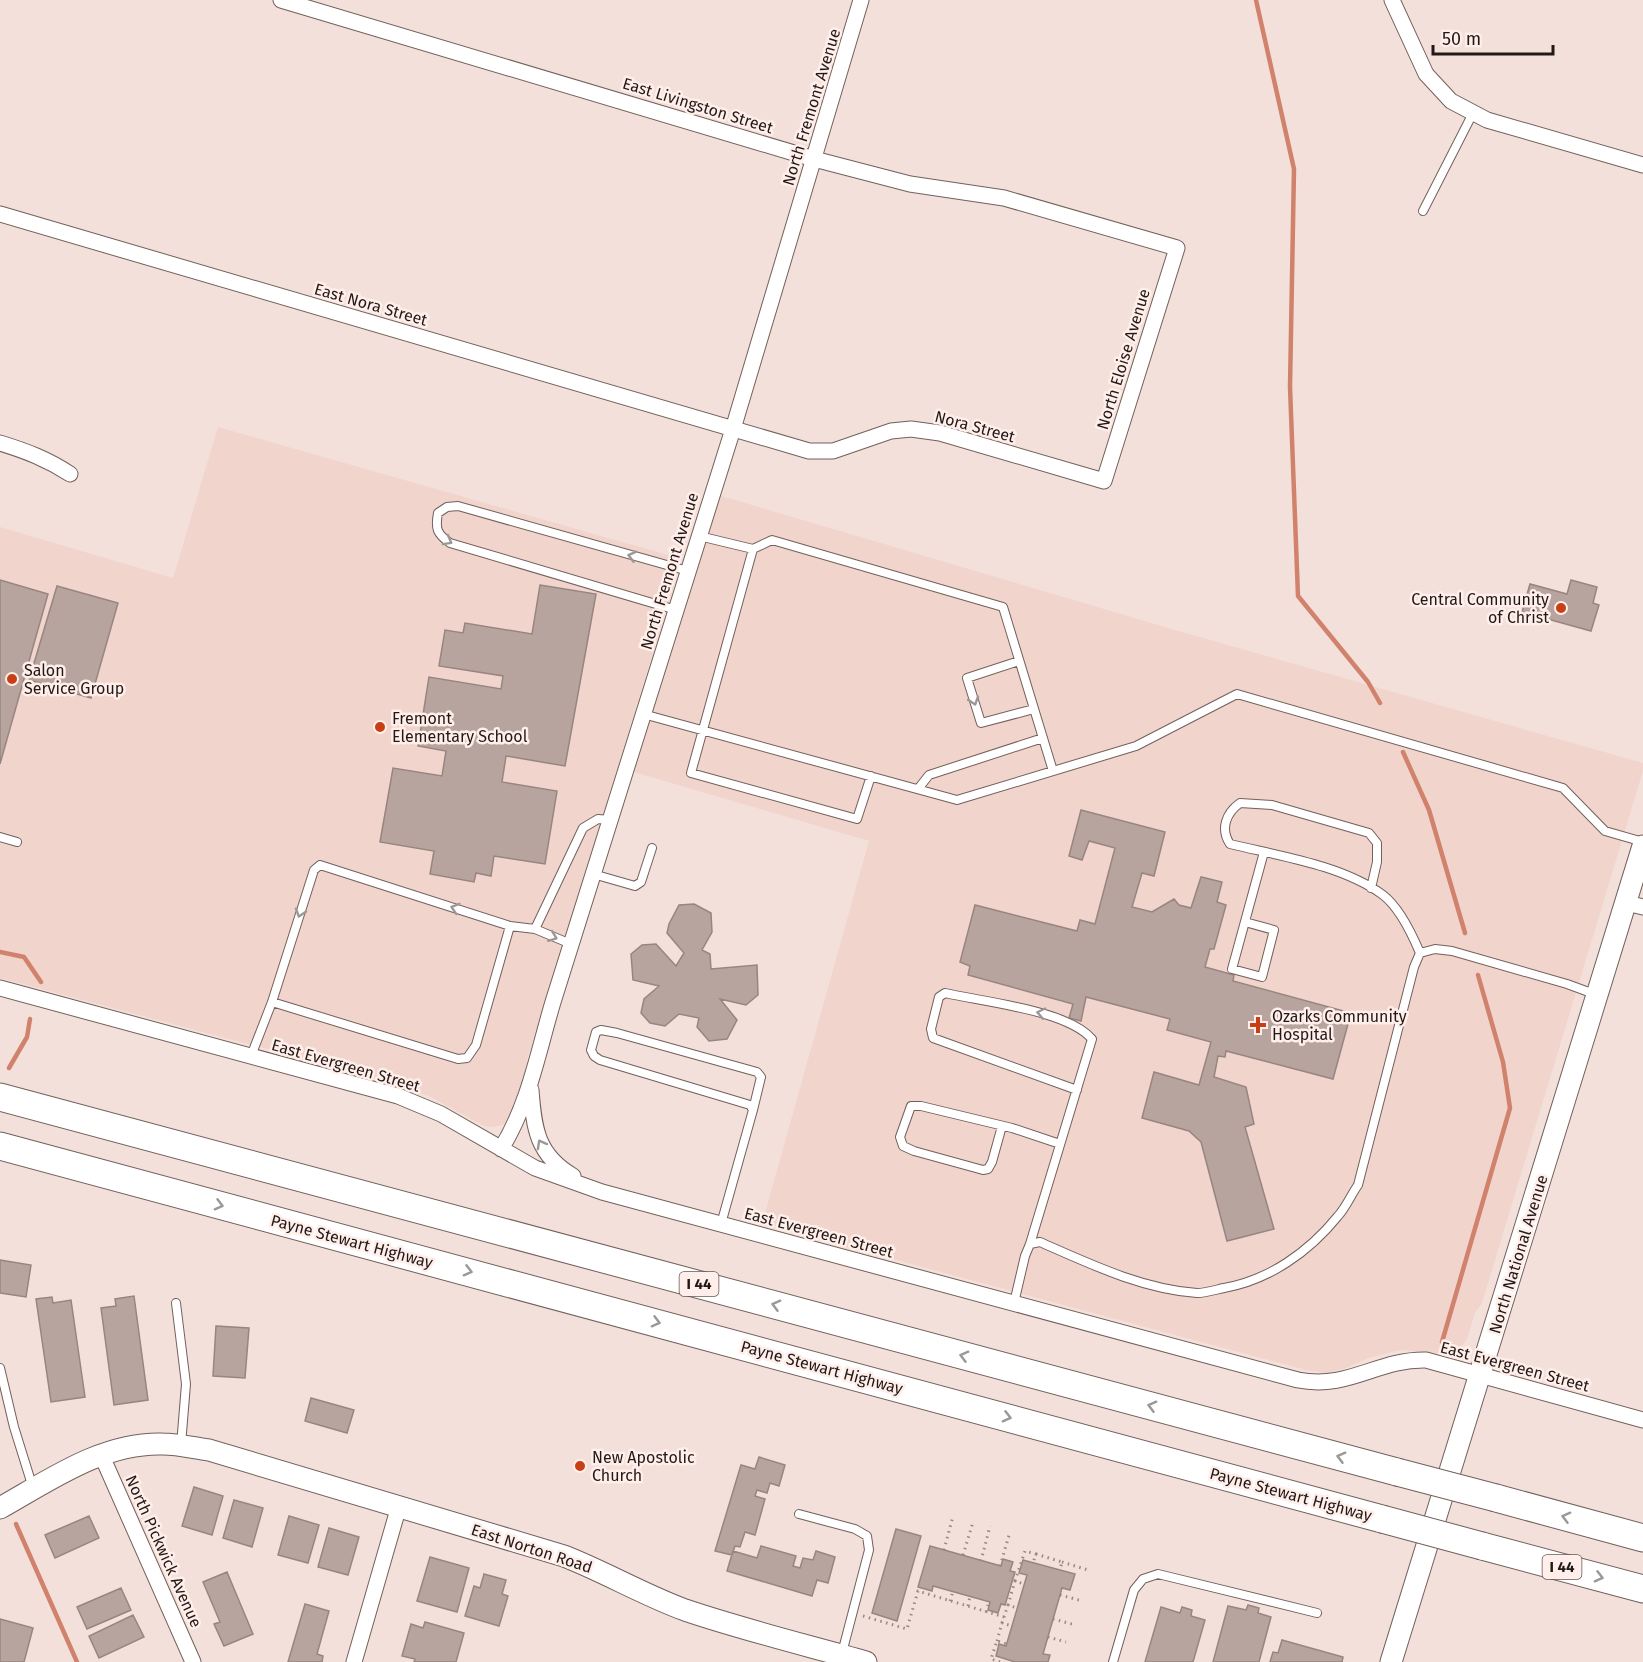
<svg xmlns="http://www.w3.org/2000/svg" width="1643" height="1662" font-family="'Fira Sans',sans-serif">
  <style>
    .built { fill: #f1d4cc }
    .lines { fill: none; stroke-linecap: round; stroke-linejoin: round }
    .stream { stroke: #d1826c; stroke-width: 4.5 }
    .building { fill: #b7a49e; stroke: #988580; stroke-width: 1.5 }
    .lane-casing { stroke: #72605b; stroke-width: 10 }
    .street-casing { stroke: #72605b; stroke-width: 17 }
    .secondary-casing { stroke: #72605b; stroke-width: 23 }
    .highway-casing { stroke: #72605b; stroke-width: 29 }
    .path { stroke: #968884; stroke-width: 3; stroke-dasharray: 1.5 4.5; stroke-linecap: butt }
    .lane { stroke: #fff; stroke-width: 8 }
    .street { stroke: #fff; stroke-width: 15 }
    .secondary { stroke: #fff; stroke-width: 21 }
    .highway { stroke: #fff; stroke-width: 27 }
    .highway-bridge-casing { stroke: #72605b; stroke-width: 29; stroke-linecap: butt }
    .highway-bridge { stroke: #fff; stroke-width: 27 }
    .oneway { stroke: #9b9897 }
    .poi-dot { fill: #c83f16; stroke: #ffeee9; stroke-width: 2 }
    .labels { text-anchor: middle; stroke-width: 5; stroke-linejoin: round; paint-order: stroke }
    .shield { fill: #ffeee9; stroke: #635956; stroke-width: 1.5 }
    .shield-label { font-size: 15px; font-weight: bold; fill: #201917 }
    .street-label { font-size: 16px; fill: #201917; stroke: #ffeee9 }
    .poi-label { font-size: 16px; fill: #201917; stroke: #ffeee9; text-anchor: start }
  </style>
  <rect width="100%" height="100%" fill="#f4e0da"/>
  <path class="built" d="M218,427l464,132 -155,501 -10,50 -6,10 -9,5 -9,2 -9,-1 -53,-29 -59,-20 -372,-99v-451l173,51z
    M718,495l457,135 468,133v8l-161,532 -7,10 -8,26 -5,7 -14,8 -48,-4 -31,8 -26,11 -16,4 -21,-3 -544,-146 107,-383 -235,-69z"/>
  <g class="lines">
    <path class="stream" d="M1256,0l38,169 -4,218 8,209 70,86 12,21
      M1403,752l26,58 36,123
      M0,952l24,5 17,25
      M9,1068l18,-31 3,-18
      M1442,1342l68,-234 -7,-46 -25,-87
      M16,1524l61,138"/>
  </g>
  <path class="building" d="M0,580l48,14 -48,170z
    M1571,580l26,7 -4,16 6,2 -8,26 -69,-19 8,-28 37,10z
    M540,585l56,9 -31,172 -59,-10 -4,26 55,9 -12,73 -51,-8 -3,20 -15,-3 -2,9 -44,-8 4,-23 -54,-9 13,-74 49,8 4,-25 -28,-5 11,-69 72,12 2,-13 -64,-10 6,-36 18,3 2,-10 67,11z
    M57,586l61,17 -27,95 -62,-18z
    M1081,810l84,22 -11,44 -12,-3 -10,34 20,5 22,-13 5,6 12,3 10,-31 21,5 -5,20 9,3 -12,44h-4l-5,18 29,8 -1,6 118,32 -18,66 -107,-28 -1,6 -7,-1 -4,21 32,10 8,37 -9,3 29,102 -47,12 -26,-99 -12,-11 -47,-13 12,-46 45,13 12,-43 -44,-12 3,-11 -84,-22 -5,24 -12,-3 4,-14 -105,-29 2,-9 -10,-4 15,-57 102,26 3,-11 15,4 20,-76 -26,-7 -7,19 -13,-4z
    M694,904l17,9 1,19 -10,18 8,4 1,15 46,-4 1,30 -12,10 -26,-6 17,21 -10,19 -18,2 -12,-14 2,-9 -20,-4 -14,12 -15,-3 -9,-10 3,-14 15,-13 -26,-6 -2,-26 11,-9 14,-1 20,22 8,-13 -17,-20 2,-9 10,-19z
    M0,1260l31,5 -5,32 -26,-4z
    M134,1296l14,104 -34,5 -13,-97 15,-2 -1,-7z
    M52,1297l1,6 18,-3 14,97 -34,5 -15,-103z
    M216,1326l33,2 -4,50 -32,-2z
    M311,1398l43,12 -7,23 -42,-12z
    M759,1457l26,8 -6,21 -9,-3 -3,10 -10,-3 -2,6 10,3 -10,36 -10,-3 -5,15 -5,-1 -3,9 -17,-4 26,-86 14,4z
    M194,1487l29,9 -11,39 -30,-9z
    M234,1500l29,8 -11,39 -29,-9z
    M89,1516l10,22 -44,20 -10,-23z
    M289,1516l30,9 -11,38 -30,-8z
    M329,1528l30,9 -11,38 -30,-8z
    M896,1529l25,7 -24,85 -25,-8z
    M761,1546l35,10 -3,10 7,2 3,-10 10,2 3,-9 19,6 -7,26 -11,-3 -5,16 -85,-25 6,-20 24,7z
    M930,1546l71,20 2,-7 10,3 -3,9 5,1 -10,33 -4,-1 -3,9 -10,-3 2,-8 -57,-16 -1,5 -14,-4z
    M430,1557l39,11 -12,44 -40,-11z
    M1023,1560l52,14 -5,16 -8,-2 -2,7 -17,59 7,1 -2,7h-33l-19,-6 3,-12 7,2 6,-20 15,-51 -8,-2z
    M227,1572l26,62 -29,12 -10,-22 6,-2 -17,-40z
    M484,1574l22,6 -4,14 6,2 -9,30 -34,-10 9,-30 6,2z
    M121,1588l10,22 -44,19 -10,-22z
    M305,1604l24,7 -12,43 6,2 -1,6h-34z
    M1248,1605l11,3 -1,5 13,4 -12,45h-46l15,-56 18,4z
    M1161,1607l19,6 2,-6 10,3 -1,6 14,4 -12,42h-48z
    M133,1615l11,22 -45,21 -10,-22z
    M0,1619l33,9 -9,34h-24z
    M425,1622l39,11 -8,29h-42l1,-3 -13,-3 9,-32 12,4z
    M1282,1640l61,17 -1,5h-72l3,-10 5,1z"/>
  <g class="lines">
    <defs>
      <path id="lane" d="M1423,211l50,-98
        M699,536l54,13 19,-9 231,67 50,164
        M753,549l-62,224 166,46 14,-43
        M676,610l-226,-67c-13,-9 -15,-14 -12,-30l9,-6 11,-1 230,65
        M1019,661l-52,17 14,45 53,-14
        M643,714l314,86 179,-54 101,-52 326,94 42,43 38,11
        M918,789l11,-14 114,-37
        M0,837l17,5
        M593,874l42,12 6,-4 11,-34
        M1371,888l6,-26v-19l-8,-10 -97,-28 -32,-2c-14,10 -20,26 -10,41 49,12 112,21 153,51 17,13 29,39 37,58
        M1245,922l29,8 -12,47 -30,-8 32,-117
        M535,929l48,-101 15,-9 12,1
        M272,1002l42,-132 6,-5 190,61
        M251,1056l21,-54 186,57 9,-1 9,-13 34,-119 25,3 36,15
        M1002,1126l-10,36 -4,7 -5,1 -69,-19 -11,-5 -3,-9 11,-31h10l91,22 48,16
        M721,1224l32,-114 -3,-5 -150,-45 -6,-4 -3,-6 5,-18 5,-2 16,3 140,39 4,5 -8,33
        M1030,1244l62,-205c-25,-29 -108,-37 -147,-46l-6,4 -8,32 2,9 144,52
        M176,1303l10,81 -5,61
        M1014,1303l11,-47 5,-12 10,-2c50,22 102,47 157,51 8,0 18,-3 27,-5 45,-8 85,-36 114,-72 8,-9 13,-21 20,-31l56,-218 6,-14 15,-4 17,2 115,33 30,11
        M0,1368l14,59 19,61
        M799,1514l56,15 12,7 2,14 -27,103
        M1113,1662l21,-72 9,-11 15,-5 159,39"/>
      <path id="street" d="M1392,0l34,74 25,27 36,19 156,45
        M0,214l809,237h24l58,-20 20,-2 29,4 164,48 73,-233 -173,-50 -94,-14 -96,-25 -533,-159
        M0,443c26,8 47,16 70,31
        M1626,903l17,4
        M0,988l398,108 43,18 94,54 67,24 696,188c51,10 79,-21 128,-20l217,60
        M531,1090c3,39 6,65 42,86
        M501,1149c28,-45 37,-97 52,-147l180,-573 128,-429
        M101,1454l92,208
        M354,1662l45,-156"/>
      <path id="secondary" d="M0,1508c50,-28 103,-66 163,-64 15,0 31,4 46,6l355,106c41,16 80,39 121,54 59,20 121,35 181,52
        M1391,1662l252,-816"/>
      <path id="highway" d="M0,1097l1397,375
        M0,1146l1382,373
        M1496,1498l147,40
        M1482,1546l161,43"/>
    </defs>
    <use href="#lane" class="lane-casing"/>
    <use href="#street" class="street-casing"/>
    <use href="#secondary" class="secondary-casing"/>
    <use href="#highway" class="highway-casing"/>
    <path class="path" d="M944,1550l9,-34
      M1036,1554l26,8 -2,8
      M963,1555l10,-33
      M981,1561l9,-35
      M1062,1562l26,8
      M1000,1566l10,-34
      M1015,1581l10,-30 11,3 -3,9
      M1060,1595l19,5
      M950,1601l3,-10
      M1008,1605l7,-24 9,3
      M968,1606l2,-10
      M986,1612l3,-10
      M863,1616l44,13 11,-38 86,26
      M1053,1619l19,5
      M1002,1623l6,-18 9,3
      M1048,1637l18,5
      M997,1641l5,-18 10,3
      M1000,1662l-9,-3 6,-18 10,3"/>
    <use href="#lane" class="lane"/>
    <use href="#street" class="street"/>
    <use href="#secondary" class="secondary"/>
    <use href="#highway" class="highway"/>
    <defs>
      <path id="highway-bridge" d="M1397,1472l99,26
        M1382,1519l100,27"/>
    </defs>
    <use href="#highway-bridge" class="highway-bridge-casing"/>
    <use href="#highway-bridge" class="highway-bridge"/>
  </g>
  <defs><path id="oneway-chevron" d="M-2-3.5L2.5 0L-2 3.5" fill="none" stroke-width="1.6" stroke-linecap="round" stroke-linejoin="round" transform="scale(1.5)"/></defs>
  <g class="oneway">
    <use href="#oneway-chevron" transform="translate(448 541) rotate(29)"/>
    <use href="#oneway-chevron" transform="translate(632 556) rotate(-165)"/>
    <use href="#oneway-chevron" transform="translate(974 701) rotate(72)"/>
    <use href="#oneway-chevron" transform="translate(455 908) rotate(-162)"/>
    <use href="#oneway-chevron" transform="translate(300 913) rotate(108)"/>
    <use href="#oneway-chevron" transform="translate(553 937) rotate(21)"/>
    <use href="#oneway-chevron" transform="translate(1041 1013) rotate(-168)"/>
    <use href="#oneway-chevron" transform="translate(541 1144) rotate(-119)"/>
    <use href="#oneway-chevron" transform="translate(219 1205) rotate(15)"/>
    <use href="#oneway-chevron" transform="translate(468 1271) rotate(15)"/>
    <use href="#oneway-chevron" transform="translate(776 1305) rotate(-165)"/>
    <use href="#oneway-chevron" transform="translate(656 1322) rotate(15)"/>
    <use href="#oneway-chevron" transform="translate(964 1356) rotate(-165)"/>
    <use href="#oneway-chevron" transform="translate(1152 1406) rotate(-165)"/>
    <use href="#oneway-chevron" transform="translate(1007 1417) rotate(15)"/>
    <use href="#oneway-chevron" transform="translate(1341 1457) rotate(-165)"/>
    <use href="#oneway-chevron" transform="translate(1566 1517) rotate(-165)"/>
    <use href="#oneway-chevron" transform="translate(1599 1577) rotate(15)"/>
  </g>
  <g class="poi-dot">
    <circle cx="1561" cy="608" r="6"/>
    <circle cx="12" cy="679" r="6"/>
    <circle cx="380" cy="727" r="6"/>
    <path d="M1255 1016h6v6h6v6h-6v6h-6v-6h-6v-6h6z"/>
    <circle cx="580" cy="1466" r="6"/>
  </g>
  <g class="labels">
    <g class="shield">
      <rect x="679.5" y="1272" width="39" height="24" rx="4.5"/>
      <rect x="1542.5" y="1555" width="39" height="24" rx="4.5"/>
    </g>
    <g class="shield-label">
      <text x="699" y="1289">I 44</text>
      <text x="1562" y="1572">I 44</text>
    </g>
    <g class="street-label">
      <text transform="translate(698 105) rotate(17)" y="6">East Livingston Street</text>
      <text transform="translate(811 107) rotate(-73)" y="6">North Fremont Avenue</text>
      <text transform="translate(371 304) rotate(16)" y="6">East Nora Street</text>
      <text transform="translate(1123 359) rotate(-73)" y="6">North Eloise Avenue</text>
      <text transform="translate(975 426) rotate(15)" y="6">Nora Street</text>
      <text transform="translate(669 571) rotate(-73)" y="6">North Fremont Avenue</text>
      <text transform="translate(346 1065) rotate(16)" y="6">East Evergreen Street</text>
      <text transform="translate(819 1232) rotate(15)" y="6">East Evergreen Street</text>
      <text transform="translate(352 1241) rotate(15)" y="6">Payne Stewart Highway</text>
      <text transform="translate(1518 1254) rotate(-73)" y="6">North National Avenue</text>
      <text transform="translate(1515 1366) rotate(15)" y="6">East Evergreen Street</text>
      <text transform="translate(822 1367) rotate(15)" y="6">Payne Stewart Highway</text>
      <text transform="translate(1291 1494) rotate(15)" y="6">Payne Stewart Highway</text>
      <text transform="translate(532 1548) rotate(18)" y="6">East Norton Road</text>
      <text transform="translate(164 1551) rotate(66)" y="6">North Pickwick Avenue</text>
    </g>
    <g class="poi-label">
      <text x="1549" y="605" text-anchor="end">Central Community<tspan x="1549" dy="18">of Christ</tspan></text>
      <text x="24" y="676">Salon<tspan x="24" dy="18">Service Group</tspan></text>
      <text x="392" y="724">Fremont<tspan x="392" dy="18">Elementary School</tspan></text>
      <text x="1272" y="1022">Ozarks Community<tspan x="1272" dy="18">Hospital</tspan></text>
      <text x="592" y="1463">New Apostolic<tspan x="592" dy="18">Church</tspan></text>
    </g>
  </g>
  <path d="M1433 45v9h120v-9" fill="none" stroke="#201917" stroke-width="3"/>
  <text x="1442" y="45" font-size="18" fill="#201917" stroke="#ffeee9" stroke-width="4.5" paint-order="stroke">50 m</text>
</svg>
